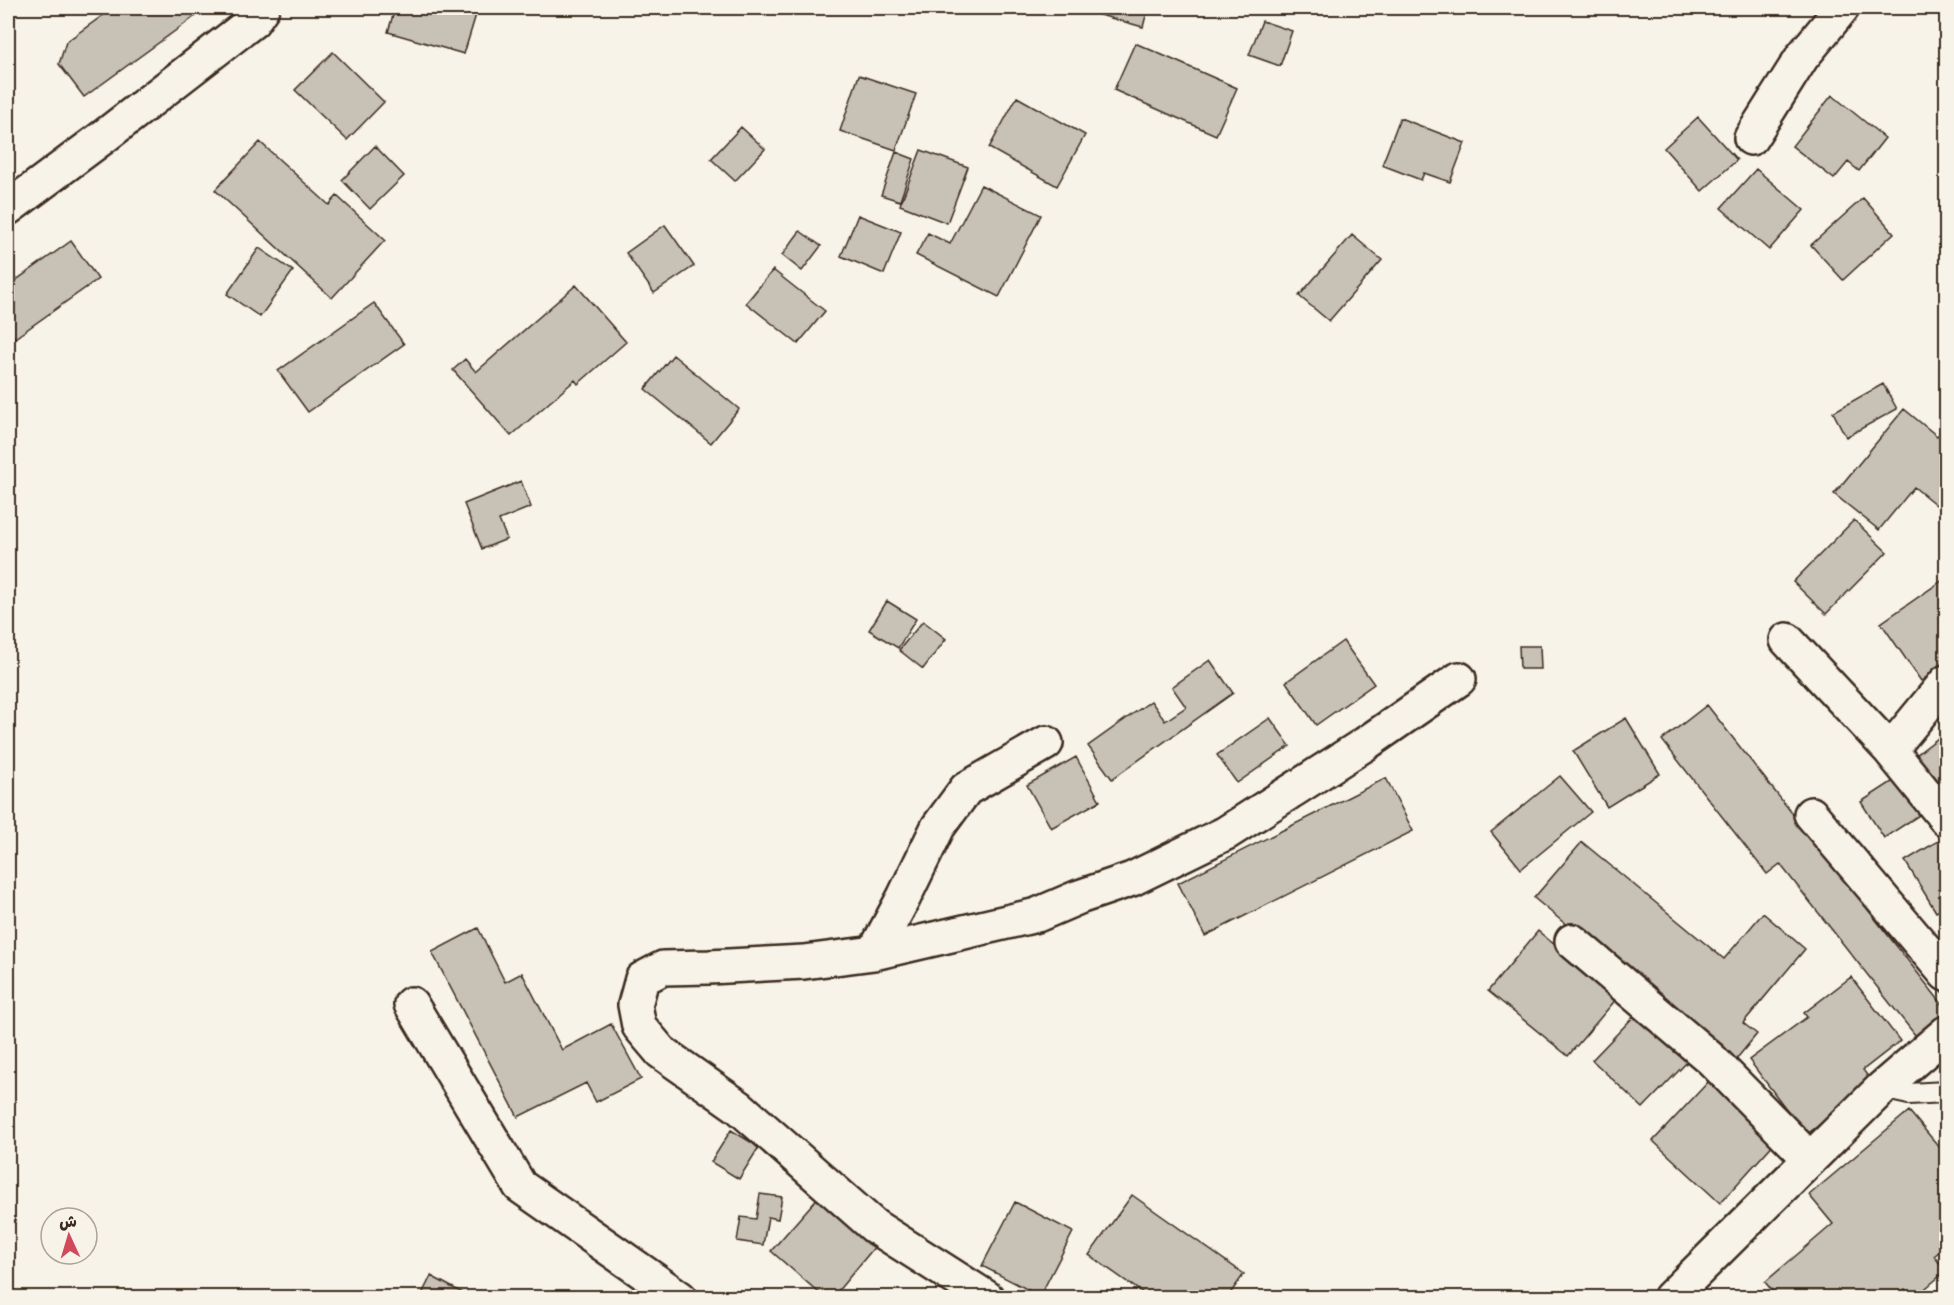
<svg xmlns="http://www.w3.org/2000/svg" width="1954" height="1305" font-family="Caveat,'Playpen Sans Arabic',sans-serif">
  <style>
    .building { fill: #c8c1b6; stroke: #3b2a1e; stroke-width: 1.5 }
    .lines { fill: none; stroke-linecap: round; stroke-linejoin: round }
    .service-casing { stroke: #3b2a1e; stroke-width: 24 }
    .minor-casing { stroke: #3b2a1e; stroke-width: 38 }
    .secondary-casing { stroke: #3b2a1e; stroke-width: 38 }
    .service { stroke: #f7f3e8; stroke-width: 20 }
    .minor { stroke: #f7f3e8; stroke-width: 33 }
    .secondary { stroke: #f7f3e8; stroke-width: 33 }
  </style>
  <rect width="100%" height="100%" fill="#f7f3e8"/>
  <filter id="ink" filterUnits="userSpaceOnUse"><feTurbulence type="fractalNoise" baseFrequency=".0167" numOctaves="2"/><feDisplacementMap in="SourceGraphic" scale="12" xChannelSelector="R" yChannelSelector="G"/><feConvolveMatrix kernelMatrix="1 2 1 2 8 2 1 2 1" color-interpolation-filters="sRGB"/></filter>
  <g filter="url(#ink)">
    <path class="building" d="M113,8h90l-6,4h4l-117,85 -25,-33 7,-22z
      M395,8h83l-14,46 -76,-22z
      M1075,8h73l-5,19z
      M1262,21l30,10 -12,35 -31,-11z
      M1135,43l102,45 -21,47 -102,-45z
      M333,52l51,50 -37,38 -52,-50z
      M859,75l57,19 -20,56 -56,-19z
      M1832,95l53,43 -26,33 -11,-9 -14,17 -42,-33z
      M1017,97l68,38 -28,51 -68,-38z
      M1698,117l39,43 -35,31 -38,-43z
      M1400,118l65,25 -15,39 -26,-9 -3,7 -39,-15z
      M741,127l24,22 -30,32 -24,-22z
      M260,142l69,63 8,-9 48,44 -53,58 -117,-108z
      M375,146l29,30 -34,33 -28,-29z
      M921,150l47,17 -21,56 -47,-18z
      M896,152l18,7 -14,42 -19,-6z
      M1756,169l48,41 -35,40 -48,-42z
      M981,185l60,30 -42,82 -83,-42 12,-22 22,11z
      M1863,198l31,35 -51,47 -32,-35z
      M858,215l43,17 -17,42 -43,-18z
      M665,225l29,41 -40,27 -28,-40z
      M800,231l21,15 -19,25 -20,-16z
      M1352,235l30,25 -53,61 -30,-25z
      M71,241l27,38 -83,59 -7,-10v-42z
      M259,248l34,23 -33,46 -33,-23z
      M773,270l52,41 -27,33 -52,-41z
      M576,285l50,57 -48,42 -3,-4 -64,56 -58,-66 12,-11 11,13z
      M374,303l30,41 -96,68 -30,-41z
      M673,355l66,54 -28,34 -66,-54z
      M1883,384l14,25 -51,28 -13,-25z
      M1904,409l33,27 9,-9v86l-32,-26 -35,43 -45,-36z
      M521,481l10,26 -32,13 8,19 -25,10 -18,-45z
      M1854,520l33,32 -61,62 -33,-32z
      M1946,578v85l-25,18 -40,-58z
      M887,601l29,18 -18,29 -29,-18z
      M923,621l23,18 -23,30 -24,-19z
      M1343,641l31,43 -58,41 -30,-43z
      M1519,646h21l1,23h-21z
      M1210,660l23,33 -121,86 -24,-33 63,-45 14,20 21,-14 -14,-20z
      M1707,705l239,304v9l-27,22 -139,-176 -13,10 -105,-134z
      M1270,718l20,28 -53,37 -20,-28z
      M1626,718l34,56 -53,33 -34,-56z
      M1946,732v62l-30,-39z
      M1076,757l24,44 -49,27 -24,-43z
      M1904,774l23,36 -43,28 -23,-36z
      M1560,776l31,36 -70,57 -30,-37z
      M1386,778l27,53 -208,105 -27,-53z
      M1946,836v80l-4,-7 -6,3 -31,-51z
      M1582,842l142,117 39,-46 42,36 -62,74 14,11 -24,29 -199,-165z
      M478,928l27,54 17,-9 40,77 49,-26 30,55 -45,23 -10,-19 -68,34 -86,-165z
      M1538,931l80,66 -50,59 -80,-65z
      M1851,977l49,64 -37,29 10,13 -67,52 -57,-75 58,-43 -3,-4z
      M1638,1012l51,48 -46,48 -51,-48z
      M1710,1080l67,60 -57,63 -67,-62z
      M1909,1111l37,44v91l-12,10 12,15 -32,27 -9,-9 -11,9h-116l-13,-16 68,-58 -24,-29z
      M731,1130l28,17 -20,32 -28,-17z
      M760,1194l22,3 -4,22 -10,-2 -5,28 -26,-4 4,-24 15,2z
      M820,1195l57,49 -45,54h-7l-54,-47z
      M1132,1195l112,79 -17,24h-77l-61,-43z
      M1015,1202l58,30 -33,64 -58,-30z
      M431,1276l41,22h-52z
      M1530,1289l12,9h-18z"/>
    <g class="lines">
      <defs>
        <path id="service" d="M1882,1088l27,6 37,-2"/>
        <path id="minor" d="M1751,138l51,-81 40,-49
          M1787,640l103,110 56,69
          M1890,750l56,-68
          M1811,814l135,160
          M1572,941l139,118 99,100
          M874,953l30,-56 34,-70 28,-38 80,-46
          M411,1004l109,182 160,112
          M987,1298l-113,-72 -135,-119 -78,-55 -22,-26 -4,-21 7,-26 21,-11 46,-1 95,-5 70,-9 163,-38 42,-18 53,-18 94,-46 139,-89 94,-65
          M1670,1298l212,-210 64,-55"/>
        <path id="secondary" d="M8,208l94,-70 151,-117 9,-13"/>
      </defs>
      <use href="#service" class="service-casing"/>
      <use href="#minor" class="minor-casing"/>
      <use href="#secondary" class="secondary-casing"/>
      <use href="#service" class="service"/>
      <use href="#minor" class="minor"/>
      <use href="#secondary" class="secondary"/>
    </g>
  </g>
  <rect width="1954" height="1305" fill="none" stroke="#f7f3e8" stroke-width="30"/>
  <rect x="15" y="15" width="1924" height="1275" fill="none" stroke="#3b2a1e" stroke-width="2" filter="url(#ink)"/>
  <g transform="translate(69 1236) rotate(356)"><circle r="28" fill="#f7f3e8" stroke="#aca397" stroke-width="1.5"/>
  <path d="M0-4.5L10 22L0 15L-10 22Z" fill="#d1495b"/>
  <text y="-9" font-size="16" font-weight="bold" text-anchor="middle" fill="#3b2a1e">ش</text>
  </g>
</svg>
